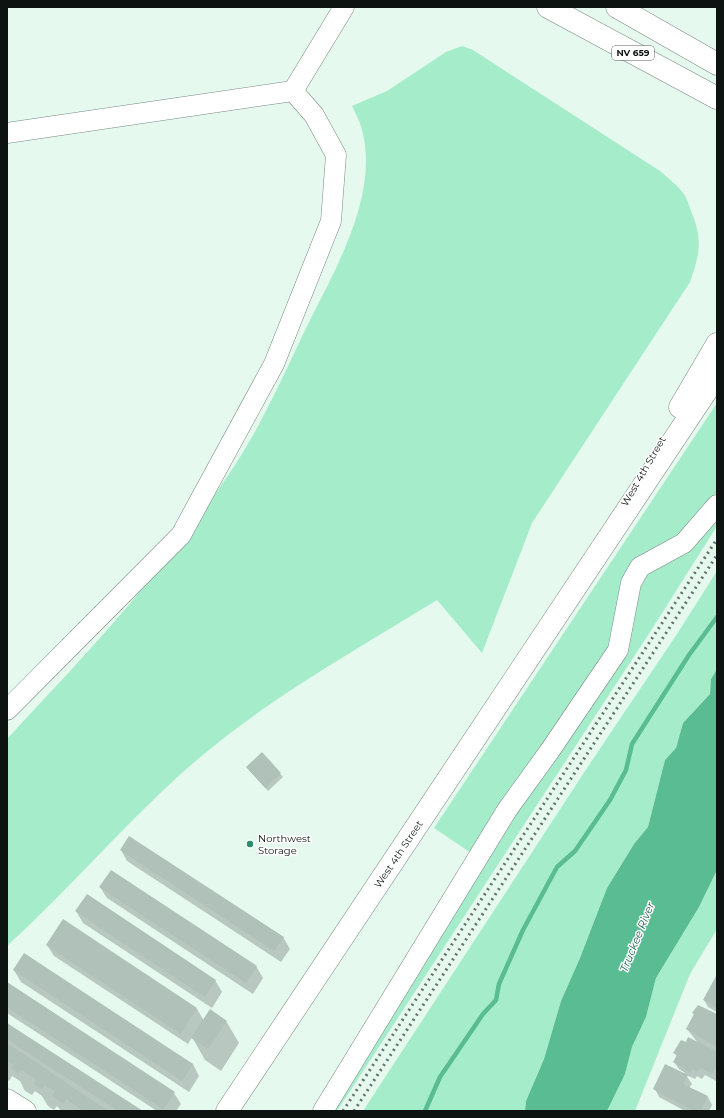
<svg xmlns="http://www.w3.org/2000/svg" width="724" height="1118" font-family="Montserrat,sans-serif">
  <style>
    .green { fill: #a5eccb }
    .water { fill: #5abc93 }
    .shadow { fill: #0003 }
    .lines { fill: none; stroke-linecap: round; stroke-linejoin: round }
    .stream { stroke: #5abc93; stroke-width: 4.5 }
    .building { fill: #afc1b8 }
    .minor-casing { stroke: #788981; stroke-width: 21 }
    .major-casing { stroke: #788981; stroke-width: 23 }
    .minor { stroke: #fff; stroke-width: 20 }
    .major { stroke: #fff; stroke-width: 22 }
    .rail { stroke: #66716b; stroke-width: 3; stroke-dasharray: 2 4; stroke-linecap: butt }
    .poi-dot { fill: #2a8e69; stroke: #fff; stroke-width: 1.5 }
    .labels { text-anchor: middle; stroke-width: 3; stroke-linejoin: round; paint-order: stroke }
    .shield { fill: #fff; stroke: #565a58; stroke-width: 1 }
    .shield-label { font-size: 9px; font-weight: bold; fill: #0d1310 }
    .street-label { font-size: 10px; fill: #0d1310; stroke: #fff }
    .poi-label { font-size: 10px; fill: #0d1310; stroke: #fff; text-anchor: start }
    .water-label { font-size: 11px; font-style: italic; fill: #1c654a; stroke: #fff }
  </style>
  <rect width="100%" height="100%" fill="#e6f9ef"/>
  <path class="green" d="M462,46l11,4 187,121c8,7 17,14 24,23 3,5 5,11 7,17 12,29 9,42 -1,71l-158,241 -50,130 -45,-53c-81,50 -166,97 -239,159 -68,58 -125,127 -191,187v-207c24,-27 50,-53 74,-80 53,-58 103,-119 148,-185 33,-48 56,-103 82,-156 27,-53 68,-126 51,-188 -2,-8 -6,-16 -10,-24l35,-15 59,-39z
    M717,403v123l-65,103 -315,482h-23l160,-256 -40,-27z
    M717,571v98l-6,10 -1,15 -27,29 -7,25 -11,12 -17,67 -14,17 -27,44 -27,70 -19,43 -17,58 -18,42 -1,10h-162l224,-343 90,-134z
    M717,870v59l-27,45 -55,137h-28l18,-37 7,-27 14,-30 10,-39 43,-71z"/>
  <path class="water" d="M717,669v201l-18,37 -43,71 -10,39 -14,30 -7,27 -18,37h-82l1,-10 18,-42 17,-58 19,-43 27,-70 27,-44 14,-17 17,-67 11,-12 7,-25 27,-29 1,-15z"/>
  <path class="shadow" d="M262,754l21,23 -15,14 -19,-21z
    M121,850l162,87 7,12 -9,13 -154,-101z
    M100,887l156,79 7,12 -10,16 -146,-96z
    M76,911l139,69 7,12 -10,16 -129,-85z
    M47,945l150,64 7,12h22l13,22 -18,28 -16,-11 -13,-23 -4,7 -134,-88z
    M14,970l179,94 6,12 -10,16 -168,-110z
    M717,978v34l-9,-5 -4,-7z
    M7,983l167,110 7,11 -5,7h-19l-150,-98z
    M694,1010l23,6v64l-1,1 -11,-6 -3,4 -5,-3 -2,3 -9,-4 6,9 -3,4 19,9 4,8 -3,6h-24l-26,-14 -4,-8 30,-16 -6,-4 -5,-7 3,-5 -2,-4 11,-9 12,-1 -11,-14 7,-14 -1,-2z
    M7,1024l134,87h-80l-4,-5 -3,4 -6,-4 -6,-10 -7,-5 -3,4 -7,-4 -5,-10 -8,-5 -3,5 -2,-2z"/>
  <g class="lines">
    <path class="stream" d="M425,1111l15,-34 43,-63 13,-14 3,-16 24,-54 34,-63 18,-16 35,-51 16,-30 6,-26 57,-89 28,-38"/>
  </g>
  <path class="building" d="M262,752l19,21 -16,15 -19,-21z
    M129,836l155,101 -10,14 -154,-101z
    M111,870l146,96 -11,17 -147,-96z
    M87,894l129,86 -11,17 -130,-86z
    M63,919l134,89 -16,26 -135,-89z
    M24,953l169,111 -11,17 -169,-111z
    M716,976h1v32l-14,-8z
    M7,982l168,110 -12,17 -156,-102z
    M698,1005l19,9v33l-31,-18 8,-15 -2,-1z
    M210,1009l17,12 -19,28 -17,-11z
    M7,1023l136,88h-25l-111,-72z
    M688,1037l29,15v15l-5,7 -11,-6 -4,4 -5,-3 -1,3 -5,-2 -13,-8 4,-7 -4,-2 8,-13 5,2z
    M7,1043l101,68h-28l1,-2 -15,-10 -3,5 -11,-8 3,-5 -10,-6 -3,4 -8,-5 2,-5 -14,-9 -3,4 -8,-6 3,-3 -7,-5z
    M665,1064l23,11 -5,9 25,12 -8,15h-6l-41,-22z"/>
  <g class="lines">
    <defs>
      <path id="minor" d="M293,91l51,-84
        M7,133l286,-42
        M7,710l174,-175 93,-171 57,-143 5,-66 -22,-40 -21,-24
        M7,1099l19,12
        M323,1111l184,-301 44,-61 67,-99 13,-67 9,-16 44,-24 33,-38"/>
      <path id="major" d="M548,7l169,91
        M617,7l100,57
        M680,407l37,-63
        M227,1111l490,-736"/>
    </defs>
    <use href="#minor" class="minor-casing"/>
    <use href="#major" class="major-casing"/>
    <use href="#minor" class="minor"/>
    <use href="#major" class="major"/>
    <path class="rail" d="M343,1111l374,-572
      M354,1111l363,-556"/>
  </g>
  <circle class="poi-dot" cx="250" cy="844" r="4"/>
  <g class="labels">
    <rect class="shield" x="612" y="46" width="42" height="14" rx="3"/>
    <g class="shield-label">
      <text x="633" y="56">NV 659</text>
    </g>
    <g class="street-label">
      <text transform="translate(643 471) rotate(-60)" y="4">West 4th Street</text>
      <text transform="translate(398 854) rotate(-56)" y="4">West 4th Street</text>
    </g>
    <g class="poi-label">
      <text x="258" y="842">Northwest<tspan x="258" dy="12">Storage</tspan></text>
    </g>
    <g class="water-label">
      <text transform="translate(637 937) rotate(-68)" y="4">Truckee River</text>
    </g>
  </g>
  <rect width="724" height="1118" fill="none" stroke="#0d1310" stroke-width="16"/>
</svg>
